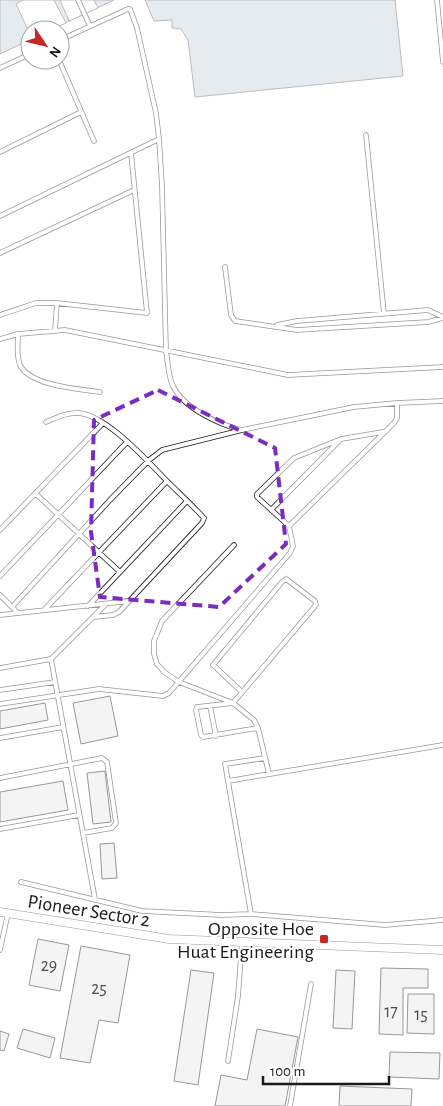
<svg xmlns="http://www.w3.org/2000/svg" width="443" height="1106" font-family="'Alegreya Sans',sans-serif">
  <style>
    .water { fill: #c6d2dc; stroke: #6a6a6a }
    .pier { fill: #fff; stroke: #6a6a6a }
    .building { fill: #e6e6e6; stroke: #1a1a1a }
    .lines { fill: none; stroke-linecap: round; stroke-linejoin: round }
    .lane-casing { stroke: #1a1a1a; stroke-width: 5.5 }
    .street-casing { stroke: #1a1a1a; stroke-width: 9 }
    .lane { stroke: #fff; stroke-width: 4 }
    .street { stroke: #fff; stroke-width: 8 }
    .marked { fill: none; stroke: #7b2cbf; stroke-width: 4; stroke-dasharray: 10 6; stroke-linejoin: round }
    .poi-dot { fill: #c62828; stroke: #fff; stroke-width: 2 }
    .labels { text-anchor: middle; stroke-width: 4; stroke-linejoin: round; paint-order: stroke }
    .number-label { font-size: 18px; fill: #4d4d4d }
    .street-label { font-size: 20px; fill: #1a1a1a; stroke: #fff }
    .poi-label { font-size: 20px; fill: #1a1a1a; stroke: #fff; text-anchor: end }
  </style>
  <rect width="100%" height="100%" fill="#fff"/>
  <path class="water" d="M0,0h114l-64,30h-20v10l-30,14z
    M145,0h250l8,76 -208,21 -7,-57 -7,-11 -9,-1v-8l-18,1z"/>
  <path class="pier" d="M23,0h31l12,23 -16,7h-20v4l-14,-30z
    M60,0h34l4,8 -29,13z"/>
  <path class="building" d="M110,696l8,40 -37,8 -8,-41z
    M45,703l3,17 -48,9v-18z
    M105,771l6,51 -18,2 -6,-51z
    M63,781l5,29 -68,12v-30z
    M114,843l3,35 -15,1 -2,-35z
    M38,939l31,6 -9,46 -31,-6z
    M81,946l49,9 -12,68 -19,-3 -9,43 -30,-5z
    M381,968l47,1v19h-25v47l-24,-1z
    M191,970l23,3 -16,112 -24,-4z
    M336,970l19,1 -3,58 -19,-1z
    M408,994h26v40l-27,-1z
    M23,1029l32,9 -5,20 -33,-10z
    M257,1029l41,8 -13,69h-70l6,-31 26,5z
    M0,1031l9,3 -5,17 -4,-1z
    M390,1052l50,1 -1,26 -50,-2z
    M340,1086l72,3 -1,17h-72z"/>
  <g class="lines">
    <defs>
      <path id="lane" d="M78,0l12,26
        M437,0l6,62
        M60,40l68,-31h2l7,19 19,85 3,26 3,47 4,165c2,11 2,25 7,35 10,22 47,39 69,44
        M59,60l35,81
        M0,68l30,-14
        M366,135l18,179
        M0,152l81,-40
        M0,216l159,-77
        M0,253l134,-63
        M225,267l6,48 4,6 62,9 131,-8 15,-4
        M0,315l36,-12h21l90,10 -16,-160
        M277,325l20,-4 131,-11 15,7
        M55,330l2,-27
        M18,334c0,10 -2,21 2,31 10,21 59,24 80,27
        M0,339l18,-5 47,-4 223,45 155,-8
        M46,422c10,-4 21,-10 33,-9 29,3 69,49 90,70 11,11 24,23 35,35l-2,5 -83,89 -6,3 -19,2
        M36,494l84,78
        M272,509l67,-68
        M289,526l105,-103 3,-5v-15
        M0,530l103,-107
        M234,545l-72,76 -8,20v13l3,10 7,8 15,10 54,21 21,17 4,8 11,46
        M0,576l127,-134
        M0,595l18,18
        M88,606l99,-105
        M12,607l98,-107 38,-39 14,-11 80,-20 112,-23 43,-4 46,-2
        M44,610l123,-129
        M0,615l129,-14
        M51,659l44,240
        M0,668l51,-9 55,-55
        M0,690l55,-8
        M242,692l-29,-27 69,-83 4,-3 29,22 1,4 -83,98 -36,4 -1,3 5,25 2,2 55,-9
        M0,704l99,-15 64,7 6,-3 121,-140 3,-7 -4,-20 -32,-29v-3l37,-36 47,-19 42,-7
        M210,706l6,30
        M0,738l63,-11
        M0,778l102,-20 5,4 9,61 -4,5 -29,5
        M228,781l215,-36
        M0,829l79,-14
        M21,882l121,29 80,4 29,-1 134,11 58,-5
        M251,914l-26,-150 40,-6
        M0,950l8,-37
        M228,1061l10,-65 4,-53
        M290,1106l21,-122"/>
      <path id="street" d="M0,912l169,27 274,11"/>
    </defs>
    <use href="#lane" class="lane-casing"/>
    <use href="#street" class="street-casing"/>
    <use href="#lane" class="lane"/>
    <use href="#street" class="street"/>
  </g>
  <path d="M0 0H443V1106H0ZM158,390l117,58 11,96 -67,63 -119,-10 -9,-65 3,-112z" fill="#fff" fill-opacity=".55" fill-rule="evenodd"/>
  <path class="marked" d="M158,390l117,58 11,96 -67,63 -119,-10 -9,-65 3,-112z"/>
  <rect class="poi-dot" x="319" y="934" width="10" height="10" rx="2.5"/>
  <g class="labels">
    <g class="number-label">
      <text x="49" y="971">29</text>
      <text x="99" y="994">25</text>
      <text x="391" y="1017">17</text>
      <text x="421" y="1020">15</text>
    </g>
    <g class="street-label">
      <text transform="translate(89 910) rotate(9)" y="7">Pioneer Sector 2</text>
    </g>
    <g class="poi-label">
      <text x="314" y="935">Opposite Hoe<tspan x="314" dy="23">Huat Engineering</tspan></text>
    </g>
  </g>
  <g transform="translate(45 45) rotate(125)"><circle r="24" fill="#ffffff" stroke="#a3a3a3"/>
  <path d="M0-4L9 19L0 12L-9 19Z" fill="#c62828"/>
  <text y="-8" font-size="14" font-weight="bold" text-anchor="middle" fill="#1a1a1a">N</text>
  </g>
  <path d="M263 1076v8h126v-8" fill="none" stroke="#1a1a1a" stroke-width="2.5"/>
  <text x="270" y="1076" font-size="15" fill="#1a1a1a" stroke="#ffffff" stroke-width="4" paint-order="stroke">100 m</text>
</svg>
